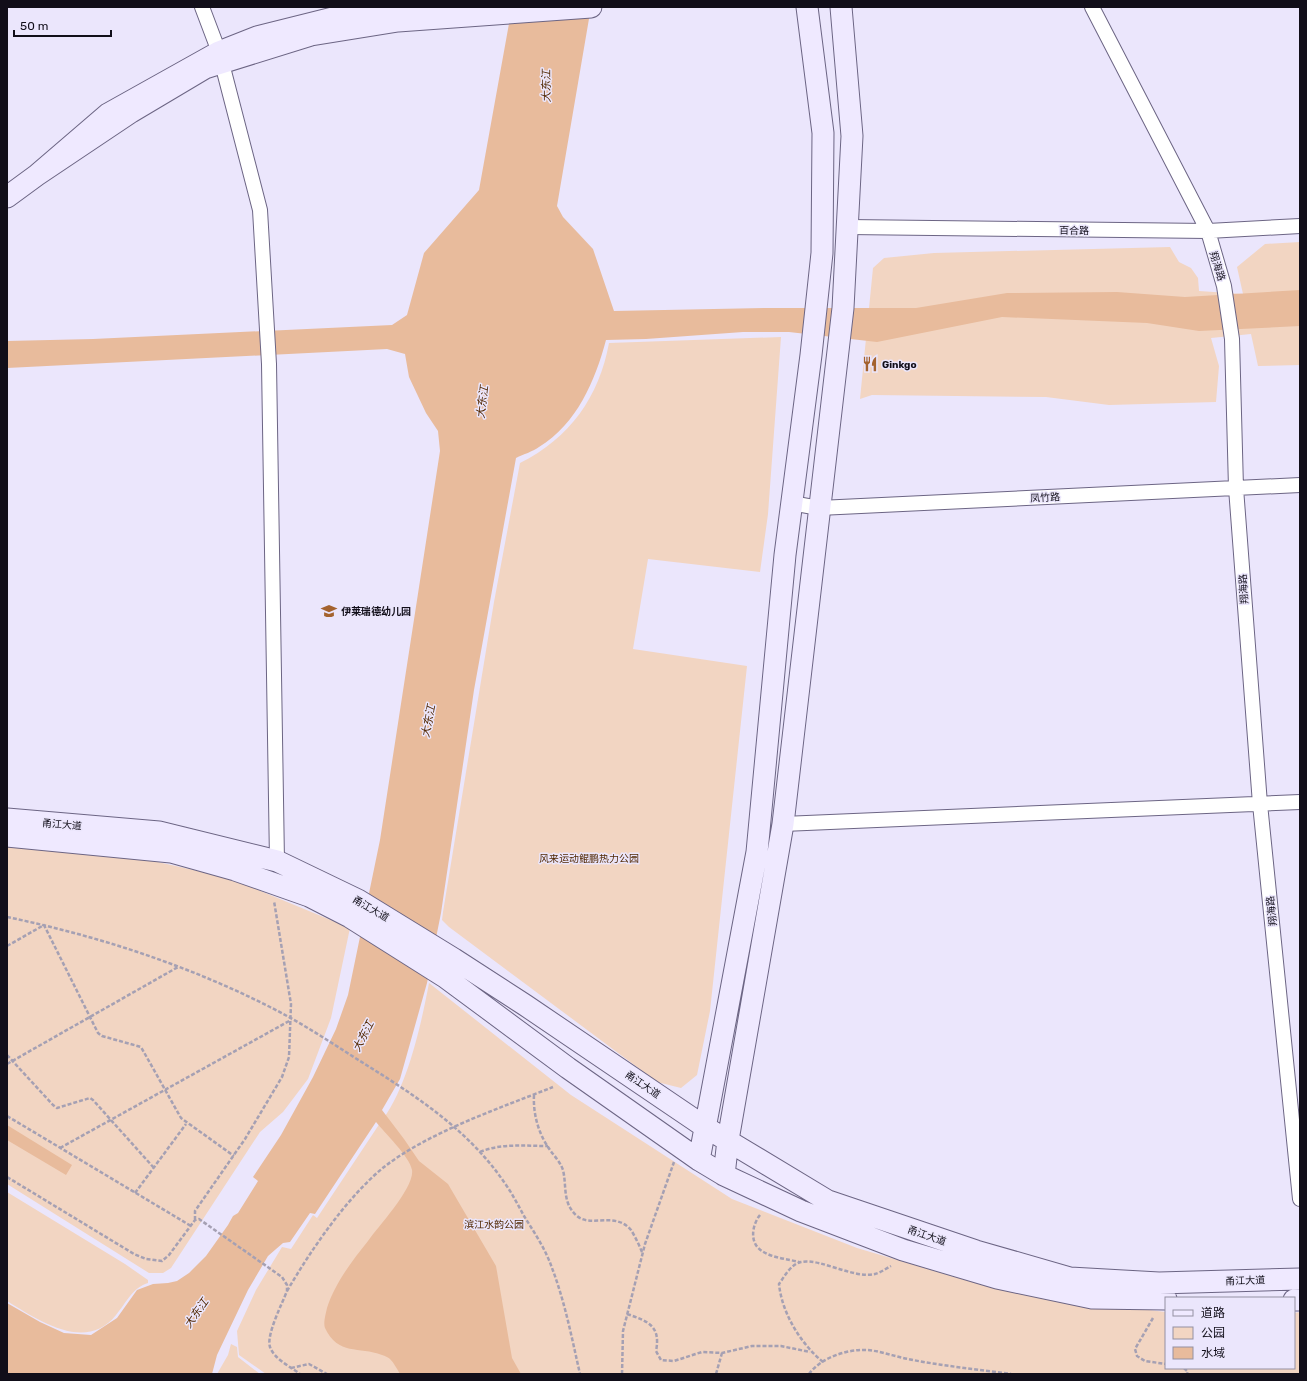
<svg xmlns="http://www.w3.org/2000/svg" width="1307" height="1381" font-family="Rubik,'Noto Sans SC',sans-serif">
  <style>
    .green { fill: #f2d5c2 }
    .water { fill: #e8bb9c }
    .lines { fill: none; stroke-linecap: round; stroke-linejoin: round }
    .street-casing { stroke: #6c6584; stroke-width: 16 }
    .secondary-casing { stroke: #6c6584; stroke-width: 23 }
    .path { stroke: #a5a0b3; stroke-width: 2.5; stroke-dasharray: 4 2; stroke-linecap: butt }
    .street { stroke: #fff; stroke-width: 14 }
    .secondary { stroke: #efe9ff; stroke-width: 21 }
    .labels { text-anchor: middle; stroke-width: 3; stroke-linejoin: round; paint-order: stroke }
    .street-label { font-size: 10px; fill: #110e19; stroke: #ebe6fc }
    .poi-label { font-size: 10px; font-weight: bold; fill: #110e19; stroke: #ebe6fc; text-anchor: start }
    .park-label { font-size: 10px; fill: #512802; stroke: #ebe6fc }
    .water-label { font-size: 11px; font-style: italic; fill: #522802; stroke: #ebe6fc }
  </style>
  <rect width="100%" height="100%" fill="#ebe6fc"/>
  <path class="green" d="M1300,242v123l-42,1 -7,-32 -40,4 8,28 -3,36 -107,3 -63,-8 -174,-2 -12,4 13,-131 11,-10 50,-5 236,-6 9,15 12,6 7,10 1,13 44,3 -6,-27 28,-23z
    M781,337l-13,177 -8,58 -112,-13 -15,90 114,17 -37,345 -13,64 -16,13 -24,-6 -208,-155 -7,-7 1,-8 51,-310 26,-139c50,-25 79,-66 89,-120z
    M7,847l142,13 80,18 121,50 -19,90 -23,61 -25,33 -23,20 -89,136 -8,5h-14l-142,-89z
    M429,983l142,112 161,104 125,49 108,32 99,20 102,12v56h128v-55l6,-1v62h-1034l-27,-19 -2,-24 19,-41 26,-43 9,2 22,-34 4,3 63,-95c27,-33 41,-98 49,-140z
    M7,1192l118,72 23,16v3c-16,5 -21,19 -32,32 -30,38 -78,5 -109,-14z
    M231,1344l6,3 1,10 22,17h-43l11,-19z"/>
  <path class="water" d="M512,7h79l-34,199 6,11 30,32 21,62 152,-3h150l91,-15 110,-1 68,5 115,-7v36l-101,5 -52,-8 -145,-6 -125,25 -88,-10h-46l-97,7 -40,1c-11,41 -29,84 -67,107 -7,5 -15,7 -23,11l-42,232 -33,223 -14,70 -27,96 -18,31 22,29 15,22 29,23 48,82 16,92 9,16h-121c-3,-5 -6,-11 -10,-15 -2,-2 -5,-3 -8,-4 -23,-9 -44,1 -57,-27 -2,-5 1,-15 2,-20 8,-25 25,-47 41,-67 10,-14 47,-54 44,-71 -2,-13 -28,-38 -36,-48l-61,92 -5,-1 -20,29 -7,1 -15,13 -20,34 -31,65 -5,19h-205v-71l33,19 24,11 27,2 26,-17 20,-28 16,-6 15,-1 9,-2 12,-8 17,-17 22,-31 5,-9 5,-3 20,-32 -5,-4 28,-42 32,-58 23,-48 12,-34 32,-155 60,-389 -2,-20 -12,-18 -17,-36 -4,-23 -18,-5 -380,19v-27l86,-2 299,-14 15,-10 17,-62 55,-63z
    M7,1125l65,40 -6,10 -59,-35z"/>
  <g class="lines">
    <defs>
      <path id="street" d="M202,7l17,45 41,158 9,154 8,497
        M1092,7l116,224 16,55 8,53 4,149 24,316 40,395
        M848,227l360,4 92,-5
        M791,503l28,5 481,-23
        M783,824l517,-22"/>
      <path id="secondary" d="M434,7l-77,5 -100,25 -38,15 -111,62 -71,61 94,-63 74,-44 106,-33 87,-14 193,-14
        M7,197l30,-22
        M7,819l152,13 118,29 81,39 96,59 71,46 180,122 123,74 148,50 94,27 89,5 141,-4
        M7,836l164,16 64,18 74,26 41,21 95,60 123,91 131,92 25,15 77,36 102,39 94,28 95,20 74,1
        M699,1160l58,-308 28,-297 26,-200 11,-102 1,-120 -16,-126
        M724,1175l4,-35 55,-316 60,-516 9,-172 -11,-129
        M1294,1300h6"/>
    </defs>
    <use href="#street" class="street-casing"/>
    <use href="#secondary" class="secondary-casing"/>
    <path class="path" d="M7,917c91,19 180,48 263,90 34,17 66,39 98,59 51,32 101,65 136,116 8,11 14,23 20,34 10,16 22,34 28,52 13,34 20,71 28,106
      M7,946l37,-21 54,108 4,3 39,11 40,71 53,38
      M7,1055l46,50 4,3 33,-10 3,2 61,68
      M7,1064l171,-97
      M534,1095c-1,18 4,37 14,52 5,8 12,14 15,23 4,17 -1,33 14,46 14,12 38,-5 54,14 4,6 8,15 11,22
      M7,1116l184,110
      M60,1148l231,-128
      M480,1152c21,-9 45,-6 68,-6
      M7,1177l127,77 12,5 16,2 7,-6 26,-35 4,-1 83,58 5,8v6c-5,13 -21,44 -17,56 4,12 21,20 30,27
      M135,1193l51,-69
      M760,1215c-8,10 -11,28 2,36 10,7 26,8 37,11
      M195,1220v-9l50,-72 37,-62 7,-20 2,-53 -17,-103
      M287,1291c24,-41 60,-94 97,-124 45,-35 116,-59 169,-80
      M627,1314c21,7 34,12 29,37l5,9 13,1 28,-9 20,1 30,-7h29l29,6
      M1153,1318l-18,31 2,7 8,5 21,3
      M823,1362c-23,-19 -41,-49 -44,-78 5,-7 12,-20 22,-22 20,-4 52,17 74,12 5,-1 12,-6 16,-8
      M291,1368l18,-4 18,10
      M1184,1368l4,4 -1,2
      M622,1374l1,-43 22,-87 29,-82
      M716,1374l6,-21
      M809,1374c11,-15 33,-23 51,-24 16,-1 32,6 48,9 34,7 68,10 103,15"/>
    <use href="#street" class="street"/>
    <use href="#secondary" class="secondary"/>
  </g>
  <defs>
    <symbol id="restaurant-bare" viewBox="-9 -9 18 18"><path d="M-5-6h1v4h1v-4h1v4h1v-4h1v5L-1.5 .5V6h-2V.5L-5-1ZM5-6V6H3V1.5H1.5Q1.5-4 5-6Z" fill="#a4622e" stroke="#ebe6fc" stroke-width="2.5" paint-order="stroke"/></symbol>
    <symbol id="school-bare" viewBox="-9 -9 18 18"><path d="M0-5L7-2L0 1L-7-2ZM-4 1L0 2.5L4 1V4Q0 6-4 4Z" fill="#a4622e" stroke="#ebe6fc" stroke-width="2.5" paint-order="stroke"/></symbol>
  </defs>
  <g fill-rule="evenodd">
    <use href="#restaurant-bare" x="859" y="353" width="22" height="22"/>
    <use href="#school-bare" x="318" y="600" width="22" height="22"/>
  </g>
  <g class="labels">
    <g class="street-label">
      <text transform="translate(1074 230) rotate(1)" y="4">百合路</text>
      <text transform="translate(1218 266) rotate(73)" y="4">翔海路</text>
      <text transform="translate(1045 497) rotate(-3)" y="4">凤竹路</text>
      <text transform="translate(1243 589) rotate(-94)" y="4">翔海路</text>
      <text transform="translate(62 824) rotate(5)" y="4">甬江大道</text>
      <text transform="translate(371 908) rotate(30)" y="4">甬江大道</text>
      <text transform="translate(1271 911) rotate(-96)" y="4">翔海路</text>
      <text transform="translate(643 1084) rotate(34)" y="4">甬江大道</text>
      <text transform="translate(927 1235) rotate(19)" y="4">甬江大道</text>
      <text transform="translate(1245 1280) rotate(-2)" y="4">甬江大道</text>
    </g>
    <g class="poi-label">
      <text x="882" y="368">Ginkgo</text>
      <text x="341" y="615">伊莱瑞德幼儿园</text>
    </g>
    <g class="park-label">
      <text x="589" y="862">风来运动鲲鹏热力公园</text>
      <text x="494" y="1228">滨江水韵公园</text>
    </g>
    <g class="water-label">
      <text transform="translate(546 86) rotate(-90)" y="4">大东江</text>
      <text transform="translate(482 402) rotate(-83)" y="4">大东江</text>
      <text transform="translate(428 721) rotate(-79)" y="4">大东江</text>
      <text transform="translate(363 1036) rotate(-63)" y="4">大东江</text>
      <text transform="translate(196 1313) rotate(-55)" y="4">大东江</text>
    </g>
  </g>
  <rect width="1307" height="1381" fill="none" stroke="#110e19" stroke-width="16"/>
  <rect x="1165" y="1297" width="130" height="72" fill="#ebe6fc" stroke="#9490a1"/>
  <rect x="1173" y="1310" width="20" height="6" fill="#efe9ff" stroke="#9490a1"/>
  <text x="1201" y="1317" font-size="12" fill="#110e19">道路</text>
  <rect x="1173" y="1327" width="20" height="12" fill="#f2d5c2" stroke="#9490a1"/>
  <text x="1201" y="1337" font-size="12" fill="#110e19">公园</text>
  <rect x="1173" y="1347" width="20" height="12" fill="#e8bb9c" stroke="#9490a1"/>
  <text x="1201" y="1357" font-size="12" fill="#110e19">水域</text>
  <path d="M14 30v6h97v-6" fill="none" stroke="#110e19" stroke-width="2"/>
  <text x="20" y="30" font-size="12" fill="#110e19" stroke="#ebe6fc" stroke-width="3" paint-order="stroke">50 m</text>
</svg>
